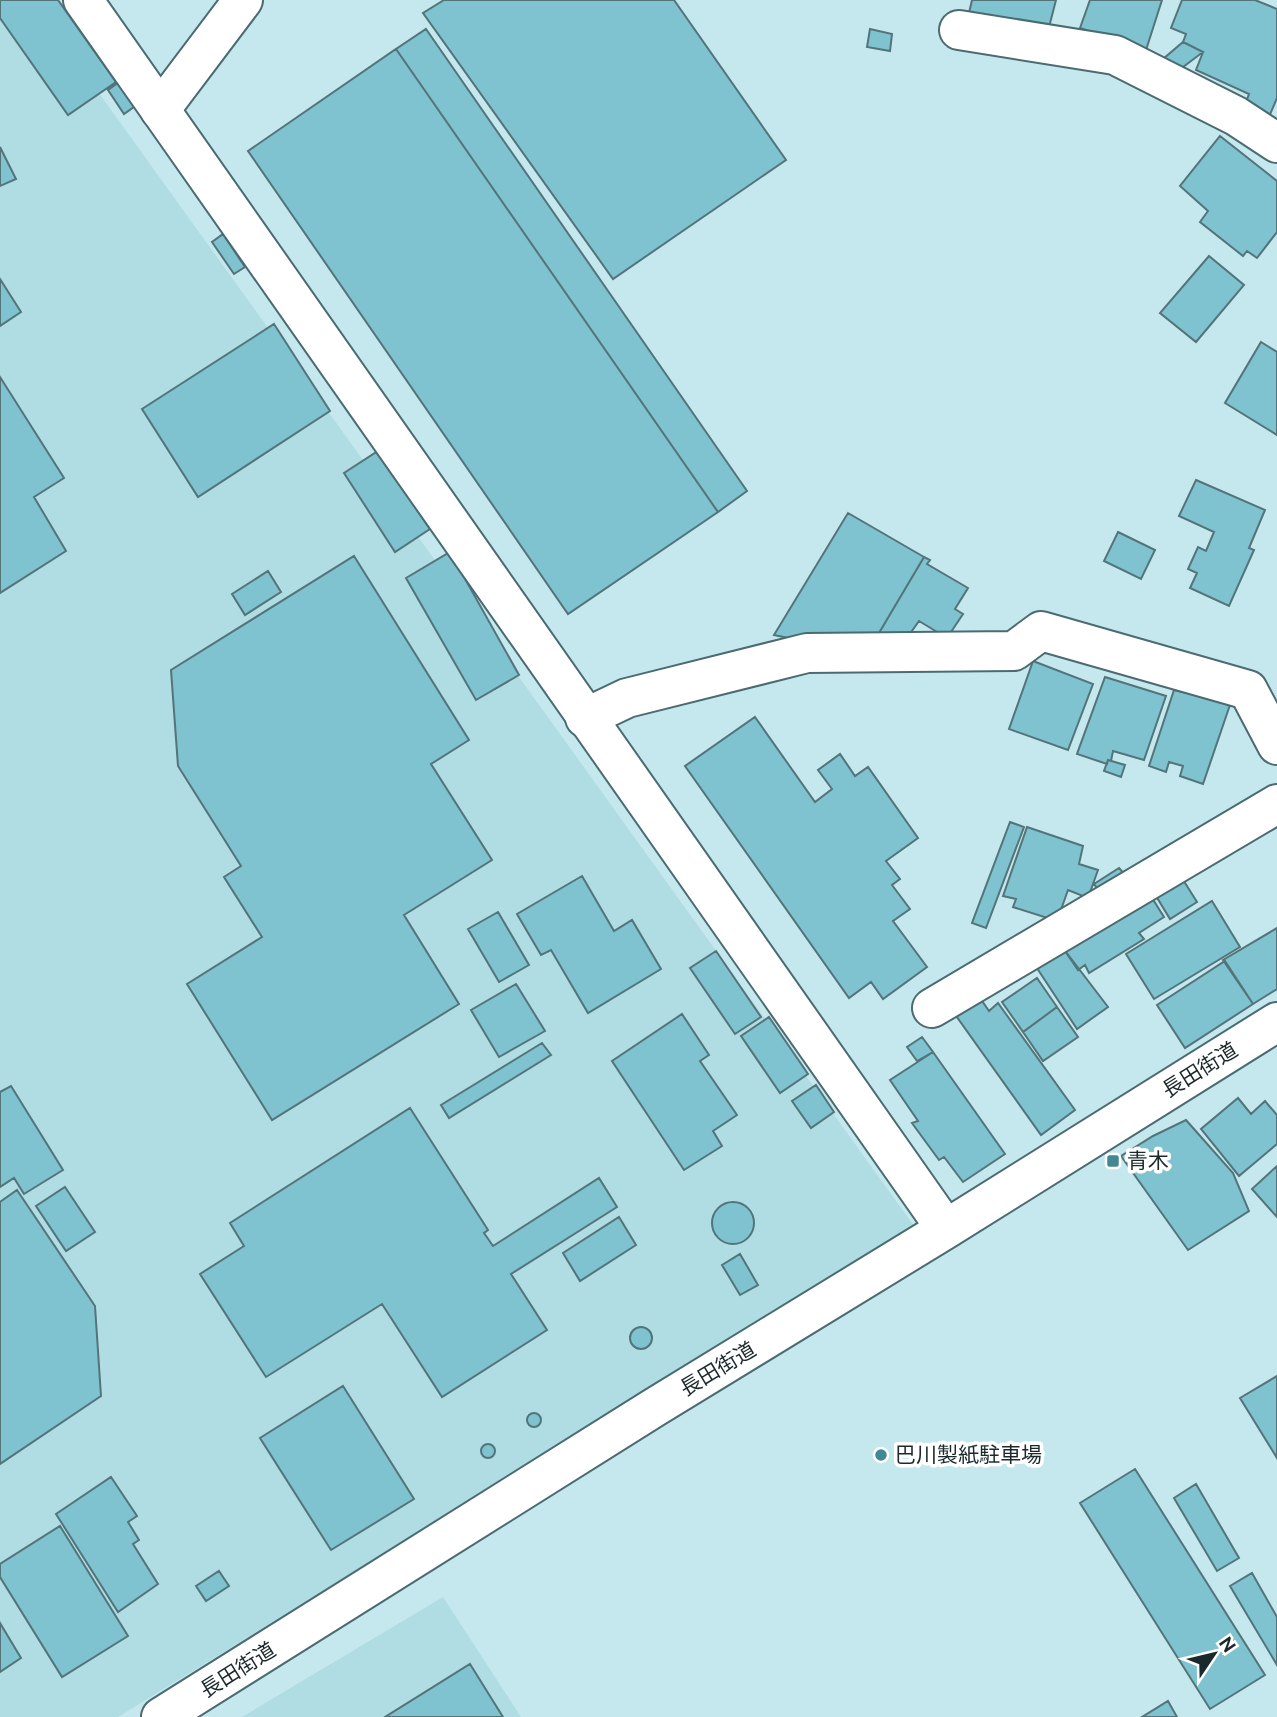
<svg xmlns="http://www.w3.org/2000/svg" width="1277" height="1717" font-family="Ubuntu,'Noto Sans JP',sans-serif">
  <style>
    .built { fill: #b0dce3 }
    .building { fill: #7ec3cf; stroke: #537479; stroke-width: 2 }
    .lines { fill: none; stroke-linecap: round; stroke-linejoin: round }
    .street-casing { stroke: #4b6b71; stroke-width: 42 }
    .secondary-casing { stroke: #4b6b71; stroke-width: 42 }
    .street { stroke: #fff; stroke-width: 38 }
    .secondary { stroke: #fff; stroke-width: 38 }
    .poi-dot { fill: #428793; stroke: #fff; stroke-width: 2.5 }
    .labels { text-anchor: middle; stroke-width: 7; stroke-linejoin: round; paint-order: stroke }
    .street-label { font-size: 21px; fill: #1b292b; stroke: #fff }
    .poi-label { font-size: 21px; fill: #1b292b; stroke: #fff; text-anchor: start }
  </style>
  <rect width="100%" height="100%" fill="#c5e8ee"/>
  <path class="built" d="M0,0h32l882,1226 -796,491h-118z
    M443,1597l78,120h-279z"/>
  <path class="building" d="M0,0h58l58,82 -48,33 -68,-97z
    M444,0h230l112,160 -173,119 -190,-266z
    M972,0h84l-9,35 -78,-22z
    M1090,0h72l-16,50 -66,-22z
    M1182,0h73l22,9v89l-11,26 -24,-11 7,-19 -53,-24 7,-18 -20,-10 3,-8 -15,-6z
    M426,29l321,462 -29,21 -322,-463z
    M870,29l22,5 -2,17 -23,-4z
    M1183,42l20,10 -36,27 -11,-14z
    M396,49l322,463 -150,102 -320,-463z
    M122,80l16,24 -14,10 -16,-24z
    M1220,136l57,45v51l-20,26 -10,-7 -4,5 -43,-34 8,-11 -28,-25z
    M0,147l16,32 -16,7z
    M223,234l22,33 -11,7 -22,-32z
    M1209,256l35,29 -48,57 -36,-29z
    M0,279l21,33 -21,14z
    M274,324l56,87 -132,86 -56,-88z
    M1261,342l16,10v83l-52,-32z
    M0,377l64,101 -30,19 32,54 -66,42z
    M378,451l52,78 -35,23 -51,-79z
    M1196,480l69,30 -16,38 5,2 -25,56 -39,-18 7,-15 -9,-4 10,-22 8,4 8,-19 -35,-16z
    M848,513l76,44 -48,81 -54,7 -48,-10z
    M1118,532l37,18 -14,29 -37,-18z
    M450,552l69,123 -43,25 -70,-122z
    M354,556l115,184 -38,24 61,96 -88,55 55,89 -187,116 -85,-136 75,-47 -38,-60 17,-11 -63,-100 -7,-96z
    M924,557l6,3 -3,4 41,24 -13,21 8,5 -16,24 -28,-17 -10,14 -33,3z
    M268,571l13,21 -36,23 -13,-21z
    M1033,661l60,23 -25,66 -59,-21z
    M1105,677l61,19 -22,64 -31,-9 -2,10 -3,-1 -1,4 -30,-10z
    M1174,690l30,7 28,2 -29,85 -23,-8 3,-10 -14,-4 -3,10 -17,-6z
    M755,717l60,85 17,-13 -14,-19 22,-16 15,22 13,-9 50,71 -32,23 14,18 -8,6 18,24 -17,12 34,46 -44,32 -12,-17 -22,16 -164,-232z
    M1108,760l17,5 -4,12 -17,-6z
    M1010,822l14,5 -38,101 -14,-5z
    M1027,827l56,19 -4,18 19,6 -10,28 -20,-8 -11,31 -44,-14 3,-8 -13,-3z
    M1119,868l7,8 -26,16 -6,-8z
    M1180,875l17,27 -27,17 -17,-28z
    M582,876l32,55 18,-11 29,49 -73,44 -37,-63 -10,5 -24,-41z
    M1147,890l17,27 -25,16 5,6 -55,34 -4,-8 -7,5 -15,-22z
    M1212,901l28,46 -86,52 -28,-45z
    M498,912l31,53 -30,17 -31,-53z
    M1277,928v61l-24,15 -30,-44z
    M1063,948l45,59 -31,22 -46,-70z
    M716,951l45,66 -26,17 -45,-66z
    M1225,961l28,43 -68,44 -28,-43z
    M1037,978l20,29 -34,25 -21,-30z
    M516,984l29,47 -46,26 -28,-47z
    M978,995l11,16 9,-8 77,107 -34,25 -87,-122z
    M1057,1007l21,30 -35,24 -20,-29z
    M682,1014l27,41 -9,6 37,54 -24,16 9,15 -38,24 -72,-109z
    M769,1017l39,57 -28,19 -39,-57z
    M922,1037l11,15 -16,9 -10,-14z
    M542,1043l9,12 -102,63 -8,-13z
    M933,1052l72,102 -42,28 -19,-25 -5,3 -27,-37 6,-2 -28,-41z
    M816,1085l18,27 -23,16 -19,-27z
    M11,1086l52,84 -39,24 -10,-16 -14,9v-95z
    M1238,1098l13,16 14,-13 12,14v29l-38,32 -38,-47z
    M410,1108l78,122 -4,3 9,13 106,-68 18,29 -106,67 36,56 -105,67 -60,-93 -116,73 -66,-103 44,-28 -14,-23z
    M1186,1120l47,53 16,38 -61,39 -67,-94 32,-20z
    M1277,1166v51l-25,-28z
    M65,1187l30,45 -29,19 -30,-45z
    M17,1190l78,116 6,90 -101,68v-262z
    M712 1223a21 21 0 1 1 42 0a21 21 0 1 1-42 0Z
    M619,1217l17,28 -56,36 -17,-28z
    M740,1254l18,31 -18,10 -18,-30z
    M630 1338a11 11 0 1 1 22 0a11 11 0 1 1-22 0Z
    M1277,1376v82l-37,-60z
    M343,1386l71,113 -83,51 -71,-112z
    M527 1420a7 7 0 1 1 14 0a7 7 0 1 1-14 0Z
    M481 1451a7 7 0 1 1 14 0a7 7 0 1 1-14 0Z
    M1135,1469l130,206 -55,34 -130,-206z
    M111,1477l26,39 -9,6 11,18 -6,4 25,40 -40,28 -62,-98z
    M1196,1484l43,74 -22,13 -43,-73z
    M60,1526l68,110 -66,41 -62,-100v-13z
    M219,1571l10,15 -23,15 -10,-15z
    M1252,1573l25,44v48l-47,-79z
    M0,1623l21,35 -21,14z
    M470,1664l33,53h-118z
    M1168,1701l9,16h-35z"/>
  <g class="lines">
    <defs>
      <path id="street" d="M959,30l156,25 121,61 41,27
        M160,110l83,-110
        M585,718l42,-20 180,-45 207,-2 27,-20 207,59 29,55
        M932,1008l345,-204"/>
      <path id="secondary" d="M83,0l863,1229
        M161,1717l494,-310 291,-178 331,-207"/>
    </defs>
    <use href="#street" class="street-casing"/>
    <use href="#secondary" class="secondary-casing"/>
    <use href="#street" class="street"/>
    <use href="#secondary" class="secondary"/>
  </g>
  <g class="poi-dot">
    <rect x="1106" y="1154" width="14" height="14" rx="3.5"/>
    <circle cx="881" cy="1455" r="7"/>
  </g>
  <g class="labels">
    <g class="street-label">
      <text transform="translate(1200 1070) rotate(-32)" y="7">長田街道</text>
      <text transform="translate(718 1369) rotate(-31)" y="7">長田街道</text>
      <text transform="translate(238 1670) rotate(-32)" y="7">長田街道</text>
    </g>
    <g class="poi-label">
      <text x="1127" y="1168">青木</text>
      <text x="895" y="1462">巴川製紙駐車場</text>
    </g>
  </g>
  <g transform="translate(1214 1654) rotate(55)" stroke="#ffffff" stroke-width="5" paint-order="stroke">
  <path d="M0-5L12 26L0 18L-12 26Z" fill="#1b292b"/>
  <text y="-10" font-size="19" font-weight="bold" text-anchor="middle" fill="#1b292b">N</text>
  </g>
</svg>
